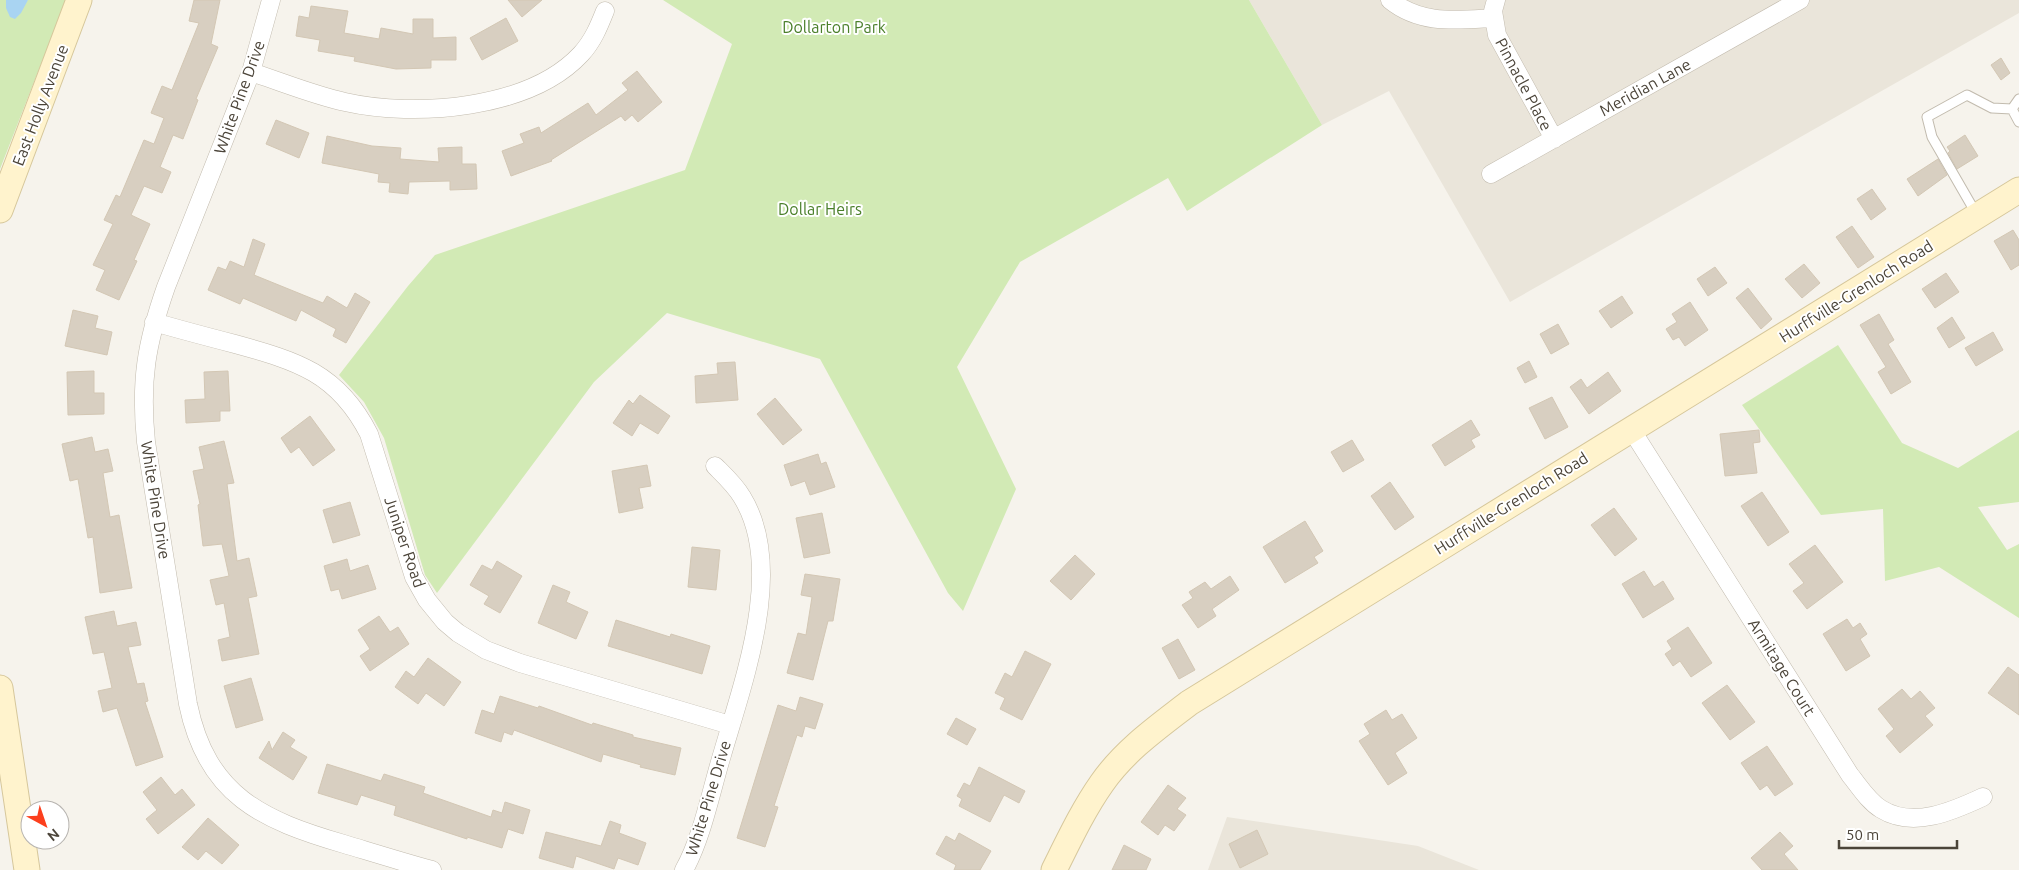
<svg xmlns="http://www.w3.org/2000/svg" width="2019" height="870" font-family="Ubuntu,sans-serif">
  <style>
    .residential { fill: #eae5da }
    .green { fill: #d2eab5 }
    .water { fill: #a9d4f2 }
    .building { fill: #d8cfc1; stroke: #d3c7b4 }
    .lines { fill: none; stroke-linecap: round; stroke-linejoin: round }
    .lane-casing { stroke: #c2bbae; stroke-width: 11 }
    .street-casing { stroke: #c2bbae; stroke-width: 19 }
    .secondary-casing { stroke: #d6c79b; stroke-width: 27 }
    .lane { stroke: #fff; stroke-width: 9 }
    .street { stroke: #fff; stroke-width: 18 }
    .secondary { stroke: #fff3cd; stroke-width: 25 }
    .labels { text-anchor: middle; stroke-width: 4; stroke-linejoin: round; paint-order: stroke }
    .park-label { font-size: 16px; fill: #4a7f2a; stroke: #fff }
    .street-label { font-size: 16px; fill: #4b4439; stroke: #fff }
  </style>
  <rect width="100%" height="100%" fill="#f6f3ec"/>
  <path class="residential" d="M1249,0h770v13l-509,289 -121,-211 -67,34z
    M1227,817l191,29 61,24h-271z"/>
  <path class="green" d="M0,0h6v8l22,-8h38l-66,169z
    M663,0h586l73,125 -135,86 -19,-33 -148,84 -63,105 59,122 -53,122 -15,-18 -128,-234 -153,-46 -73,69 -157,211 -12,-18 -41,-137 -20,-36 -25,-27 69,-89 27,-31 250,-85 47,-126z
    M1838,345l64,98 56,25 61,-38v72l-41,5 29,43 12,-6v74l-80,-51 -54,14 -2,-72 -62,6 -79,-110z"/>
  <path class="water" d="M6,0h22l-7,13 -6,6 -5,-2 -4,-9z"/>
  <path class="building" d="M194,0h26l-9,44 7,3 -22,52 2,1 -15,39 -10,-4 -13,32 11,5 -9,21 -18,-7 -13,29 19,9 -16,36 3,1 -18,39 -23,-10 9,-20 -12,-5 20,-41 -9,-4 12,-25 4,2 24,-57 10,4 10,-26 -13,-5 11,-27 10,4 27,-67 -10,-2z
    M508,0h34l-20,17z
    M311,6l37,5 -4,22 35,6 2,-11 32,6v-15h20v19l23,-1v23h-25v8l-35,1 -42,-8 1,-4 -37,-6 2,-11 -24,-4 3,-20 10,2z
    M506,18l12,23 -36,19 -12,-22z
    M2001,58l9,15 -9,7 -10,-15z
    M637,71l25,31 -24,20 -6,-7 -7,6 -4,-5 -70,44 1,1 -41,15 -9,-25 22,-8 -4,-9 19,-7 2,6 47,-30 8,12 32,-25 -6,-7z
    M276,120l33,13 -10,25 -33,-14z
    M1965,135l13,21 -21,13 -9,-16 2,-2 -3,-4z
    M327,136l45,10 29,2 -1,11 39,3 -1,-14 24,-1v17h14l1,25 -27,1v-9l-41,1 -1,12 -19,-2 1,-9 -12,-1 1,-8 -57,-11z
    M1938,159l9,16 -29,21 -11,-17z
    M1872,189l14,20 -15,11 -14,-21z
    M1852,226l22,31 -16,11 -22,-31z
    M2013,230l6,10v25l-8,5 -17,-29z
    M253,239l12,5 -11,31 69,28 4,-7 20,12 8,-15 15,9 -24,41 -13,-7 3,-7 -35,-19 -5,11 -53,-23 -3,6 -32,-14 10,-23 8,3 4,-9 14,6z
    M1804,264l16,19 -18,15 -17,-19z
    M1715,267l12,16 -19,13 -11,-17z
    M1946,273l13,19 -24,16 -13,-19z
    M1748,288l24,31 -11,10 -25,-31z
    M1622,296l11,17 -22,15 -12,-17z
    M1690,302l18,28 -23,16 -6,-9 -6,3 -7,-11 11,-7 -5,-8z
    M73,310l25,6 -3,12 17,4 -5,23 -42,-9z
    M1879,314l15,26 -6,4 23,38 -20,12 -13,-22 8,-5 -26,-42z
    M1952,317l13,21 -16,10 -12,-20z
    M1558,324l11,20 -18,10 -11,-20z
    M1993,332l10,18 -27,16 -11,-18z
    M1529,361l8,16 -12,6 -8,-15z
    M735,362l3,38 -42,3 -1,-27 23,-2 -1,-11z
    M94,371v22h10v21l-36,1 -1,-43z
    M228,371l2,40h-10v10l-34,2 -1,-23 20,-1 -1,-27z
    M1608,372l13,19 -32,23 -19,-27 11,-8 6,9z
    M640,395l30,21 -12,18 -18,-11 -8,13 -19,-13 16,-23 4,4z
    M1552,397l16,30 -23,12 -16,-31z
    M775,398l27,32 -19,15 -26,-31z
    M310,416l25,34 -22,16 -14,-19 -8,6 -10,-15z
    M1471,420l9,15 -9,5 4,7 -30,19 -13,-21z
    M1759,430l1,12 -7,1 4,30 -32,3 -5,-42z
    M92,437l3,15 13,-3 5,22 -10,2 7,44 9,-2 13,73 -32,5 -7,-56 -5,1 -10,-59 -8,2 -8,-37z
    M1352,440l12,20 -21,12 -12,-20z
    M224,441l10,42 -7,1 10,77 12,-3 8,38 -9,2 11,56 -37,7 -4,-21 12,-3 -6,-34 -8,2 -6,-25 19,-4 -7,-32 -19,2 -5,-41 2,-1 -7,-33 11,-2 -5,-22z
    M818,454l3,10 5,-2 9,25 -25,8 -5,-14 -14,5 -7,-21z
    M647,465l4,21 -12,2 4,20 -24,5 -7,-42z
    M1390,482l24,35 -19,13 -24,-34z
    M1762,492l27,40 -21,14 -27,-40z
    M350,502l10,33 -27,8 -10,-33z
    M1614,508l23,31 -22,17 -24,-31z
    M822,513l8,40 -26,5 -8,-40z
    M1305,521l18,30 -9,6 4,6 -33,20 -22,-36z
    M1815,545l28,37 -36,27 -14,-18 11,-8 -15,-19z
    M692,547l28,3 -4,40 -28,-3z
    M1075,555l20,19 -24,26 -21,-19z
    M347,559l3,12 18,-6 8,24 -34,10 -3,-10 -8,2 -7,-25z
    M497,561l25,15 -22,37 -16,-9 5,-8 -19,-11 12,-20 10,5z
    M1644,571l10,16 9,-6 11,18 -31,19 -21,-34z
    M805,574l35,5 -7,42h-5l-15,59 -26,-7 11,-40 8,2 6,-38 -11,-2z
    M1230,576l9,14 -27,19 4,7 -18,12 -16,-23 11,-7 -4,-6 16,-10 6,7z
    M553,585l17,7 -4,10 22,10 -12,27 -38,-16z
    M114,611l3,15 19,-4 5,23 -13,2 9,37 7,-1 4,18 -3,1 18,55 -27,9 -19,-58 -14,4 -5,-21 14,-3 -8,-36 -11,2 -8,-37z
    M379,616l11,16 8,-5 11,17 -39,27 -10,-15 10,-7 -12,-19z
    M1847,619l6,9 7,-5 7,11 -7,5 10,17 -24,15 -23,-37z
    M616,620l54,17 1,-3 39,12 -8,28 -94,-28z
    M1688,627l24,36 -21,14 -11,-16 -7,5 -8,-12 7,-5 -5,-8z
    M1178,639l17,31 -16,9 -17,-31z
    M1025,651l26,13 -29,56 -22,-11 5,-11 -10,-5 10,-20 7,4z
    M428,658l33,24 -17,24 -18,-13 -8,11 -23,-17 11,-16 8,6z
    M2008,667l11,8v40l-31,-22z
    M251,678l12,42 -27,8 -12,-42z
    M1727,685l28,37 -25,18 -28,-37z
    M1902,689l9,10 9,-8 15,17 -10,8 8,9 -33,28 -14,-17 8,-7 -16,-20z
    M500,696l38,12 1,-2 53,19 1,-2 40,12v2l48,11 -6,27 -35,-8 1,-2 -38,-11 -2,8 -87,-32 -2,5 -8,-3 -3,10 -26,-9 7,-23 12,4z
    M800,697l23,7 -8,25 -10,-3 -3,11 -5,-2 -23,71 4,1 -13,40 -28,-9 41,-133 18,6z
    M1386,710l6,10 10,-6 15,24 -22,15 12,20 -19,12 -29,-44 11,-7 -6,-10z
    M956,718l20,11 -9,16 -20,-11z
    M283,732l12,8 -5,7 17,10 -14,23 -34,-22 10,-17 3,9z
    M1767,746l26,38 -18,12 -8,-11 -7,5 -19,-27z
    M327,764l54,17 3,-7 41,13 -2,6 68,24 2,-7 9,3 3,-11 25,8 -7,24 -15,-5 -6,19 -35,-11v2l-73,-24 2,-9 -35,-11 -4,10 -39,-12z
    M979,767l46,24 -6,12 -15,-8 -14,27 -31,-16 3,-7 -5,-3 7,-13 6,3z
    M161,777l14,18 7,-6 13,16 -37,29 -12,-15 11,-9 -14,-18z
    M1168,785l18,13 -9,11 9,6 -12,16 -9,-6 -7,10 -17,-13z
    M208,818l31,27 -17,19 -16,-13 -8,9 -16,-13z
    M610,821l11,4 -2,8 27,10 -8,22 -20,-7 -4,11 -38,-13 -3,12 -34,-10 7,-26 55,14z
    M1257,830l11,24 -28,14 -11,-24z
    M1780,832l13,14 -9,8 14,16h-36l-11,-12z
    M959,833l32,18 -11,19h-26l2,-5 -20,-11 10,-18 9,5z
    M1124,845l27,14 -5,11h-34z"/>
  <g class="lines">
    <defs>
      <path id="lane" d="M2019,99l-7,10 7,13
        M1977,215l-45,-78 -5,-20 40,-22 25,13 20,1"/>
      <path id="street" d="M271,0l-20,72 -85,215c-20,57 -26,95 -20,155l42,262c19,92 74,116 156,140 30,9 59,18 88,26
        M1390,0c31,25 66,20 104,18
        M1496,0l-3,11 4,24 57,104
        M251,72c31,10 62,23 94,30 70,16 185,7 236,-48 12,-13 18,-28 24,-43
        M1491,174l309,-174
        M154,322c27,8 54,15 81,22 62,17 103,29 134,90l45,143 13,23 18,22 13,11 28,17 34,13 210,62
        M1631,429l219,346c9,11 18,26 31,34 32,20 72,2 102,-12
        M684,870c18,-32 27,-79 38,-115 21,-73 64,-187 20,-258 -7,-12 -17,-21 -27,-31"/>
      <path id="secondary" d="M0,210l79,-210
        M0,688l27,182
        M1054,870c15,-30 29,-60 48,-87 23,-33 56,-56 87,-80l830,-513"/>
    </defs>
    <use href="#lane" class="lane-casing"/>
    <use href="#street" class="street-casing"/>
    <use href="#secondary" class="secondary-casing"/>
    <use href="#lane" class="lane"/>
    <use href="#street" class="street"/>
    <use href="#secondary" class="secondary"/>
  </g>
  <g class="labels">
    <g class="park-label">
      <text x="834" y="33">Dollarton Park</text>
      <text x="820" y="215">Dollar Heirs</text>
    </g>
    <g class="street-label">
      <text transform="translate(1524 84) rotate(62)" y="6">Pinnacle Place</text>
      <text transform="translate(1645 87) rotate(-29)" y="6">Meridian Lane</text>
      <text transform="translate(239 97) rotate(-70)" y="6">White Pine Drive</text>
      <text transform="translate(40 105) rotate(-69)" y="6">East Holly Avenue</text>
      <text transform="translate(1856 291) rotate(-32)" y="6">Hurffville-Grenloch Road</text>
      <text transform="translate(156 500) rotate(81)" y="6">White Pine Drive</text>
      <text transform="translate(1511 503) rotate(-32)" y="6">Hurffville-Grenloch Road</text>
      <text transform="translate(405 542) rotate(71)" y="6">Juniper Road</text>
      <text transform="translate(1782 667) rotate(58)" y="6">Armitage Court</text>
      <text transform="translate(708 798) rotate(-73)" y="6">White Pine Drive</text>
    </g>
  </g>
  <g transform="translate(45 825) rotate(140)"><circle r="24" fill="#ffffff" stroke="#b7b4b0"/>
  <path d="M0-4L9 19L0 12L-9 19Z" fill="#fc3f1d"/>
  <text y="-8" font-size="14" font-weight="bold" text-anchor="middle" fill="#4b4439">N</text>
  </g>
  <path d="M1839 840v8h118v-8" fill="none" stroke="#4b4439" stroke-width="2.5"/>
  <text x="1846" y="840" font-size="15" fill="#4b4439" stroke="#ffffff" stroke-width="4" paint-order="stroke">50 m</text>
</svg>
